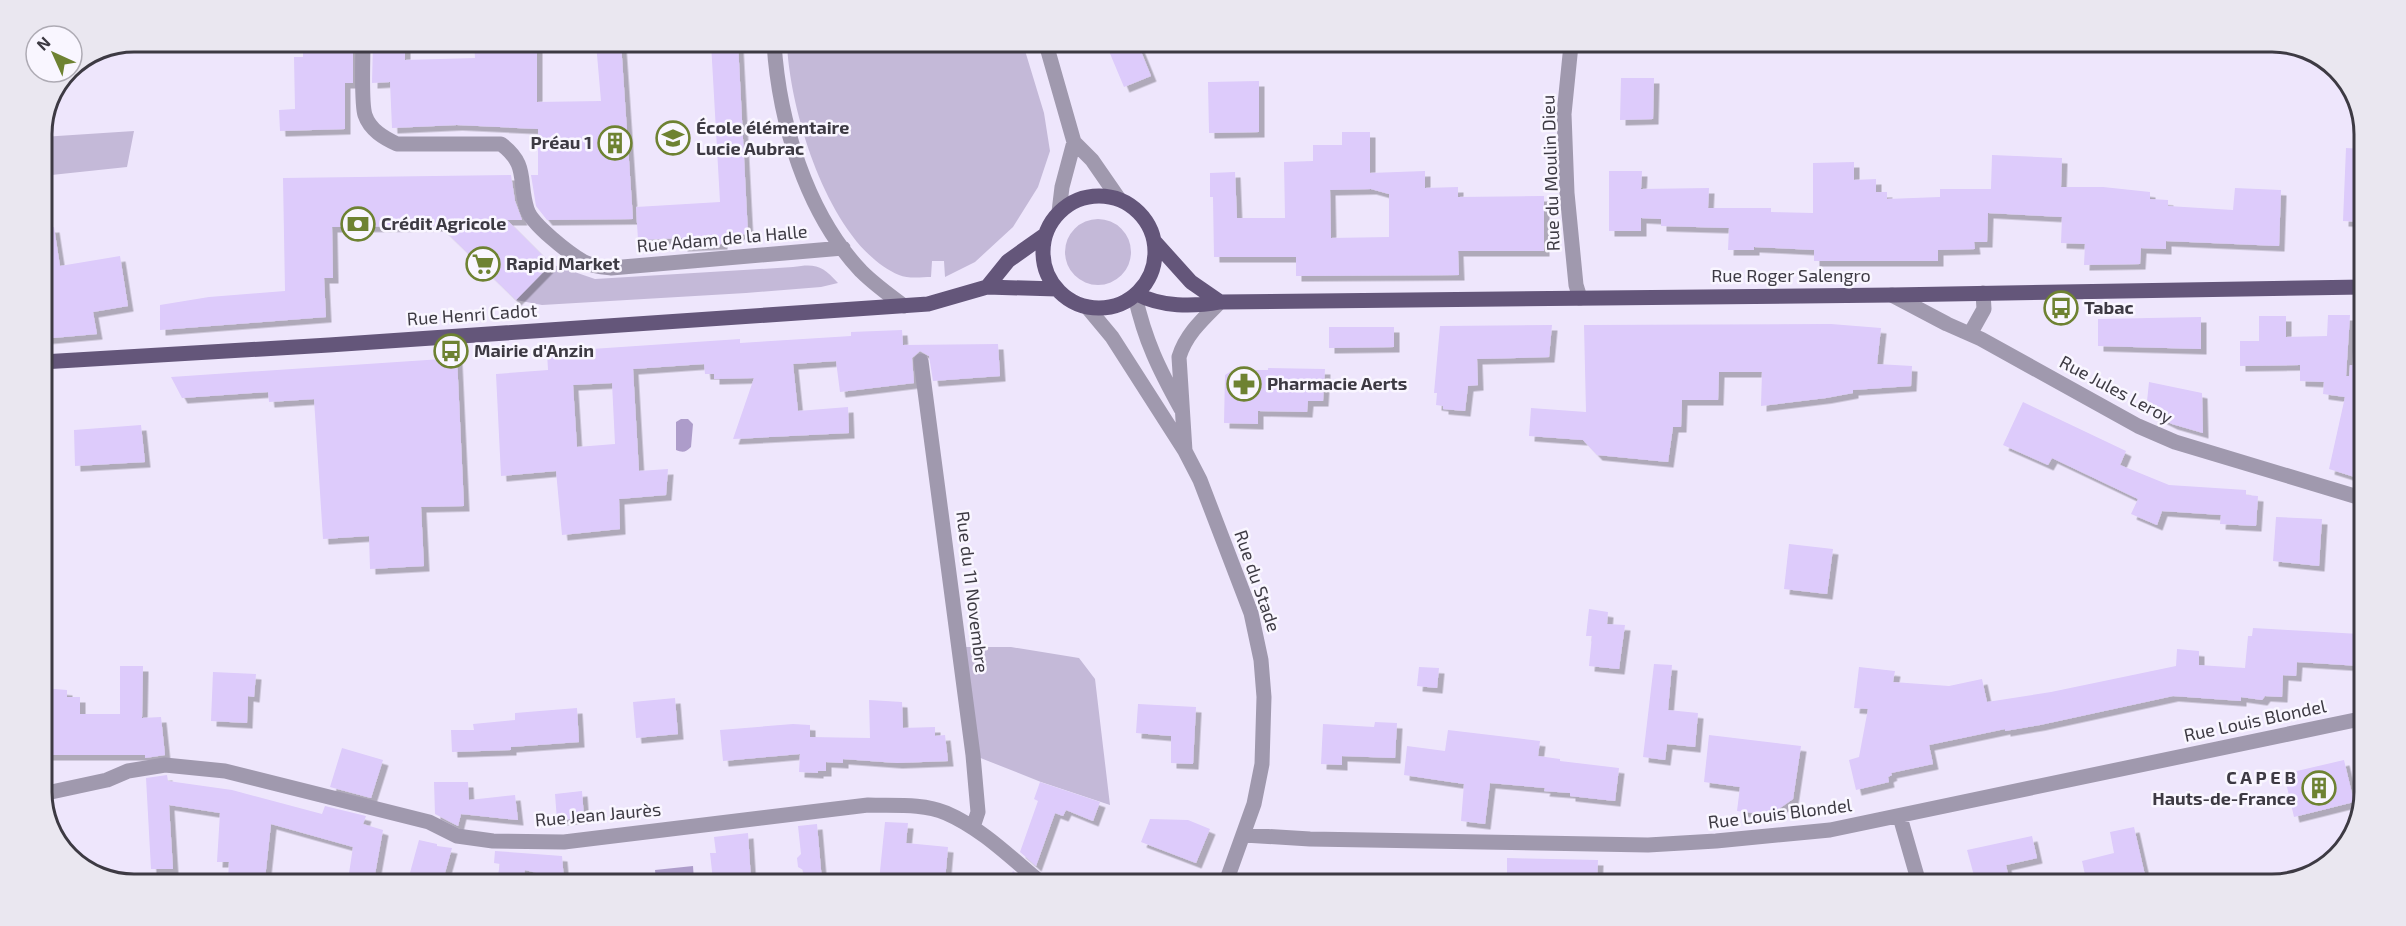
<svg xmlns="http://www.w3.org/2000/svg" width="2406" height="926" font-family="'Exo 2',sans-serif">
  <style>
    .green { fill: #c4b9d8 }
    .water { fill: #ad9cca }
    .building { fill: #ddcbfb; fill-rule: evenodd; filter: url(#shadow) }
    .lines { fill: none; stroke-linecap: round; stroke-linejoin: round }
    .minor { stroke: #a099ae; stroke-width: 15 }
    .major { stroke: #64567a; stroke-width: 15 }
    .labels { text-anchor: middle; stroke-width: 5; stroke-linejoin: round; paint-order: stroke }
    .poi-label { font-size: 18px; font-weight: bold; fill: #3d3a43; stroke: #f9f6ff; text-anchor: start }
    .street-label { font-size: 18px; fill: #3d3a43; stroke: #f9f6ff }
    .rim { fill: none; stroke: #3d3a43; stroke-width: 3 }
  </style>
  <defs>
    <filter id="shadow"><feDropShadow dx="5.5" dy="5.5" stdDeviation="0" flood-color="#0004"/></filter>
  </defs>
  <rect width="100%" height="100%" fill="#eee6fc"/>
  <path class="green" d="M787,44h236l21,69 6,38 -12,36 -25,40 -38,35 -30,15 -1,-16h-12l-1,16c-9,0 -23,2 -32,-2 -69,-29 -109,-162 -112,-231z
    M134,131l-7,36 -85,9v-39z
    M1065 252a33 33 0 1 1 66 0a33 33 0 1 1-66 0Z
    M551,264l44,15 198,-12c23,-4 30,-1 45,16l-17,4 -75,6 -204,12 -26,-5z
    M960,647h51l68,11 16,21 15,126 -69,-23 -68,-27z"/>
  <path class="water" d="M681,419h7l5,5 -2,23c-5,5 -8,6 -15,3v-28z
    M693,866l1,14h-38l-1,-10z"/>
  <path class="building" d="M303,42l50,1v40h-8v46l-65,2 -1,-21 16,-1 -1,-52h9z
    M373,43h32v17l70,-2 -1,-15h63v59l64,-1 -5,-58h25l12,176 -86,1 -11,-14 -5,-31h7v-46l-81,-4 -65,3 -2,-46 -18,1z
    M711,43h27l10,191 -26,1v9l-40,2v-8l-44,2 -2,-33 84,-5z
    M1106,44h32l13,32 -27,11z
    M1621,78h33l-1,41 -33,1z
    M1259,81v51l-50,1 -1,-51z
    M1342,132h28v41l55,-2v17l33,-1v10l86,-1v55h-86l1,24 -163,1v-19h-82l-1,-60h-3v-24l25,-1 2,46h48l-1,-56 29,-1v-16h29zM1371,189l18,5v43l-58,1 -1,-48z
    M2346,148l18,1 -1,73 -20,-1z
    M1992,155l70,3 -1,29h42l47,5v7l18,1v6l65,4 2,-22 46,2 -2,56 -113,-5v8l-25,-1 -1,16 -56,1 1,-21 -24,-1 1,-26 -74,-4 -1,29h-13l1,7 -37,1v11h-124v-11l-60,-3v3h-26l1,-22 -68,-2v-7l-20,-1v13h-32v-60h33l-1,18 68,-1 -1,20h63v4l42,1v-50l41,-1v18l22,-1v13h11v7l53,-2v-8h51z
    M511,175l4,26 7,19h-15l44,44 -35,36 -76,-74 -108,1 1,51h-9l2,39 -166,13v-25l49,-8 76,-6 -2,-113z
    M54,227l6,39 60,-10 8,50 -35,6 4,22 -55,5v-111z
    M2328,315h22l-4,61h3l1,-11 12,1v65l-7,22 7,2 -1,24 -32,-10 16,-72 -22,-3 1,-12 -24,-1v-16l-60,1v-25h19v-25h27v21l41,-1z
    M2201,317v32l-103,-3v-27z
    M1831,324l50,4 -4,36 35,2 -1,20 -58,4v3l-27,5 -65,8 1,-34h-43l-1,28h-36l-1,27h-8l-5,35 -71,-7 -14,-15 -54,-4 2,-28 55,4 -2,-87z
    M1552,325l-3,32 -72,2 1,26 -10,1 -3,25 -22,-2v-3l-7,-1 1,-12h-3l6,-67z
    M1329,327h65v20l-65,1z
    M902,330l1,15 95,-1 2,32 -67,5 -4,-25 -9,-5 -8,7 2,25 -74,9 -4,-31 -43,3 5,47 50,-4 1,26 -116,6 21,-61 -40,1v-5h-9l-1,-10 -71,5 6,102 29,-2 -2,26 -47,4 1,30 -58,6 -6,-64 -55,5 -5,-102 52,-4 -1,-18 193,-13v4l111,-7v-4zM612,383l3,61 -38,3 -4,-62z
    M457,358l7,148 -43,1 3,59 -54,3 -1,-33 -46,3 -9,-140 -45,3 -1,-10 -86,6 -11,-21z
    M1268,368l57,1 -2,32h-15l-1,11 -49,-1v13l-34,-1 1,-48 8,-5h35z
    M2149,382l53,11 1,40 -31,-9 -26,-13z
    M2023,402l103,49 -6,14 49,20 77,5v5l12,1 -2,30 -36,-2 1,-9 -59,-4 -5,14 -26,-11 7,-15 -86,-41 -4,7 -45,-20z
    M141,425l4,37 -70,4 -1,-36z
    M2276,517l46,2 -3,47 -46,-5z
    M1789,544l44,5 -6,45 -43,-5z
    M1589,609l19,3 -1,12 18,1 -6,44 -30,-3 3,-30h-6z
    M2253,628l107,6v32l-63,-4 -1,14 -13,-1 -1,22 -17,-1 -3,4 -21,-3v4l-68,-5 -133,29 -35,6v-2l-76,16 4,19 -42,9 1,2 -4,2 1,5 -33,8 -7,-30 10,-3 9,-48 -14,-1 5,-41 36,4 -2,11 56,4 33,-7 5,23 64,-10 125,-26 1,-17 22,2v14l46,3 3,-32h4z
    M1654,664l18,1 -4,45 30,3 -3,34 -28,-3 -2,16 -22,-3z
    M120,666h23l-1,52 19,-1 4,38 -20,3v-3h-103v-67l25,2v7h13v17h40z
    M1419,667l20,1 -2,20 -20,-2z
    M213,672l43,2 -2,23 -6,-1 -1,27 -36,-2z
    M675,698l3,36 -42,4 -3,-36z
    M869,700l33,2 1,26 32,-1v9l10,-1 3,26 -51,2 -54,-4v4l-17,-1v9h-8v2l-19,-1 1,-18 -77,7 -3,-31 73,-6 17,1v12l60,1z
    M1138,704l58,3 -3,57 -22,-1v-27l-35,-3z
    M577,708l2,34 -68,5v3l-59,2 -1,-22h23l-1,-6 42,-4v-7z
    M1375,722l22,1 -2,35 -53,-2v9l-21,-1 2,-40 51,3z
    M1448,730l92,11 -2,15 22,3v2l59,7 -4,33 -45,-5v-3l-26,-2 1,-3 -55,-5 -5,41 -24,-3 3,-37 -60,-9 3,-29 38,5z
    M1709,735l92,11 -8,53 -23,16 -33,-4 3,-24 -36,-5z
    M342,748l41,12 -12,38 -41,-11z
    M2344,760l10,42 -60,15 -10,-43z
    M167,775l1,6 64,9 90,24 3,-8 41,10 -3,8 20,6 -9,50h-26l5,-33 -82,-23 -6,55h-37l1,-17h-12l3,-49 -51,-8 4,64h-22l-5,-91z
    M434,782h34l1,18 46,-5 3,25 -57,-6 -3,12 -23,-12z
    M1040,782l60,20 -7,19 -27,-11 -3,6 -8,-3 -19,53 -16,-14 18,-51 -4,-2z
    M582,791l2,27 -27,2 -2,-26z
    M1150,819l38,1 22,9 -14,34 -55,-21z
    M885,822l23,1 -2,20 42,4 -3,34h-66z
    M817,824l5,57h-18l-1,-11 -5,-3 -1,-9 4,-4 -3,-28z
    M2134,827l13,57h-60l-5,-23 32,-8 -4,-21z
    M748,833l3,47h-38l-3,-27h6l-2,-16z
    M2032,836l5,22 -31,7 4,18h-34l-9,-33z
    M419,840l18,4v2l15,2 -9,32h-35z
    M495,851l67,5 2,24 -39,-10 -2,10h-26l3,-16 -6,-1z
    M1507,858l91,2 -1,22h-90z
    M1013,871l9,8 2,2h-15z"/>
  <g class="lines">
    <path class="minor" d="M363,43c0,15 -2,60 2,72 5,15 19,23 32,29h104c28,21 17,37 26,65 4,15 43,45 57,53 8,4 18,5 27,6l232,-20
      M774,43c5,78 32,170 87,228 13,13 28,24 43,35
      M1046,44l28,98 18,18 27,39
      M1571,45l-7,69 3,79 9,92 4,13
      M1059,212l3,-25 12,-45
      M1892,295l55,29 34,15 157,87 37,16 186,56
      M1135,296c10,45 24,73 46,113
      M1087,307l25,30 73,114 15,29 51,133 10,47 3,37 -2,67 -8,40 -28,78
      M1970,334l14,-25 -1,-16
      M921,361l52,394 5,57 -5,15
      M1185,451l-6,-94c7,-23 24,-38 41,-55
      M42,794l65,-14 21,-9 37,-6 60,6 204,51 28,14 36,5 71,1 304,-37c25,1 54,-2 78,8 35,15 64,44 93,68
      M1900,817l19,66
      M1244,835l66,4 338,6 68,-4 114,-11 530,-111"/>
    <path class="major" d="M1043 252a56 56 0 1 1 112 0a56 56 0 1 1-112 0Z
      M1155,242l36,40 29,20
      M987,287l21,-26 38,-27
      M1137,294c24,13 56,13 83,8l672,-7 471,-8
      M42,362l287,-17 599,-41 59,-17 70,2"/>
  </g>
  <defs>
    <symbol id="school-ring" viewBox="-11 -11 22 22"><circle r="9.5" fill="#f9f6ff" stroke="#6e8232" stroke-width="1.5"/><path d="M0-5L7-2L0 1L-7-2ZM-4 1L0 2.5L4 1V4Q0 6-4 4Z" fill="#6e8232"/></symbol>
    <symbol id="building-ring" viewBox="-11 -11 22 22"><circle r="9.5" fill="#f9f6ff" stroke="#6e8232" stroke-width="1.5"/><path d="M-4-6H4V6H1V3H-1V6H-4ZM-2.5-4.3h1.7v1.8h-1.7ZM.8-4.3h1.7v1.8H.8ZM-2.5-1h1.7V.8h-1.7ZM.8-1h1.7V.8H.8Z" fill="#6e8232"/></symbol>
    <symbol id="bank-ring" viewBox="-11 -11 22 22"><circle r="9.5" fill="#f9f6ff" stroke="#6e8232" stroke-width="1.5"/><path d="M-6-4H6V4H-6ZM0-2.3a2.3 2.3 0 1 0 0 4.6a2.3 2.3 0 1 0 0-4.6Z" fill="#6e8232"/></symbol>
    <symbol id="supermarket-ring" viewBox="-11 -11 22 22"><circle r="9.5" fill="#f9f6ff" stroke="#6e8232" stroke-width="1.5"/><path d="M-6-5.5h2.5l.6 2H6L4.5 2H-2.5L-4.4-4H-6ZM-1.5 3.2a1.3 1.3 0 1 0 .1 0ZM3 3.2a1.3 1.3 0 1 0 .1 0Z" fill="#6e8232"/></symbol>
    <symbol id="bus-ring" viewBox="-11 -11 22 22"><circle r="9.5" fill="#f9f6ff" stroke="#6e8232" stroke-width="1.5"/><path d="M-5-6H5V4H4V6H2V4H-2V6H-4V4H-5ZM-3.5-4V0h7V-4ZM-3.5 1.2v1.5H-2V1.2ZM2 1.2v1.5H3.5V1.2Z" fill="#6e8232"/></symbol>
    <symbol id="pharmacy-ring" viewBox="-11 -11 22 22"><circle r="9.5" fill="#f9f6ff" stroke="#6e8232" stroke-width="1.5"/><path d="M-2-6h4v4h4v4h-4v4h-4v-4h-4v-4h4Z" fill="#6e8232"/></symbol>
  </defs>
  <g fill-rule="evenodd">
    <use href="#school-ring" x="654" y="119" width="38" height="38"/>
    <use href="#building-ring" x="596" y="124" width="38" height="38"/>
    <use href="#bank-ring" x="339" y="205" width="38" height="38"/>
    <use href="#supermarket-ring" x="464" y="245" width="38" height="38"/>
    <use href="#bus-ring" x="2042" y="289" width="38" height="38"/>
    <use href="#bus-ring" x="432" y="332" width="38" height="38"/>
    <use href="#pharmacy-ring" x="1225" y="365" width="38" height="38"/>
    <use href="#building-ring" x="2300" y="769" width="38" height="38"/>
  </g>
  <g class="labels">
    <g class="poi-label">
      <text x="696" y="134">École élémentaire<tspan x="696" dy="21">Lucie Aubrac</tspan></text>
      <text x="592" y="149" text-anchor="end">Préau 1</text>
      <text x="381" y="230">Crédit Agricole</text>
      <text x="506" y="270">Rapid Market</text>
      <text x="2084" y="314">Tabac</text>
      <text x="474" y="357">Mairie d'Anzin</text>
      <text x="1267" y="390">Pharmacie Aerts</text>
      <text x="2296" y="784" text-anchor="end">C A P E B<tspan x="2296" dy="21">Hauts-de-France</tspan></text>
    </g>
    <g class="street-label">
      <text transform="translate(1551 173) rotate(-92)" y="6">Rue du Moulin Dieu</text>
      <text transform="translate(722 239) rotate(-5)" y="6">Rue Adam de la Halle</text>
      <text x="1791" y="282">Rue Roger Salengro</text>
      <text transform="translate(472 315) rotate(-4)" y="6">Rue Henri Cadot</text>
      <text transform="translate(2116 390) rotate(28)" y="6">Rue Jules Leroy</text>
      <text transform="translate(1257 581) rotate(71)" y="6">Rue du Stade</text>
      <text transform="translate(972 592) rotate(83)" y="6">Rue du 11 Novembre</text>
      <text transform="translate(2255 721) rotate(-12)" y="6">Rue Louis Blondel</text>
      <text transform="translate(1780 814) rotate(-7)" y="6">Rue Louis Blondel</text>
      <text transform="translate(598 815) rotate(-5)" y="6">Rue Jean Jaurès</text>
    </g>
  </g>
  <path d="M0 0H2406V926H0ZM134 52H2272A82 82 0 0 1 2354 134V792A82 82 0 0 1 2272 874H134A82 82 0 0 1 52 792V134A82 82 0 0 1 134 52Z" fill="#eae7f0" fill-rule="evenodd"/>
  <path class="rim" d="M134 52H2272A82 82 0 0 1 2354 134V792A82 82 0 0 1 2272 874H134A82 82 0 0 1 52 792V134A82 82 0 0 1 134 52Z"/>
  <g transform="translate(54 54) rotate(315)"><circle r="28" fill="#f9f6ff" stroke="#aeabb4" stroke-width="1.5"/>
  <path d="M0-4.5L10 22L0 15L-10 22Z" fill="#6e8232"/>
  <text y="-9" font-size="16" font-weight="bold" text-anchor="middle" fill="#3d3a43">N</text>
  </g>
</svg>
